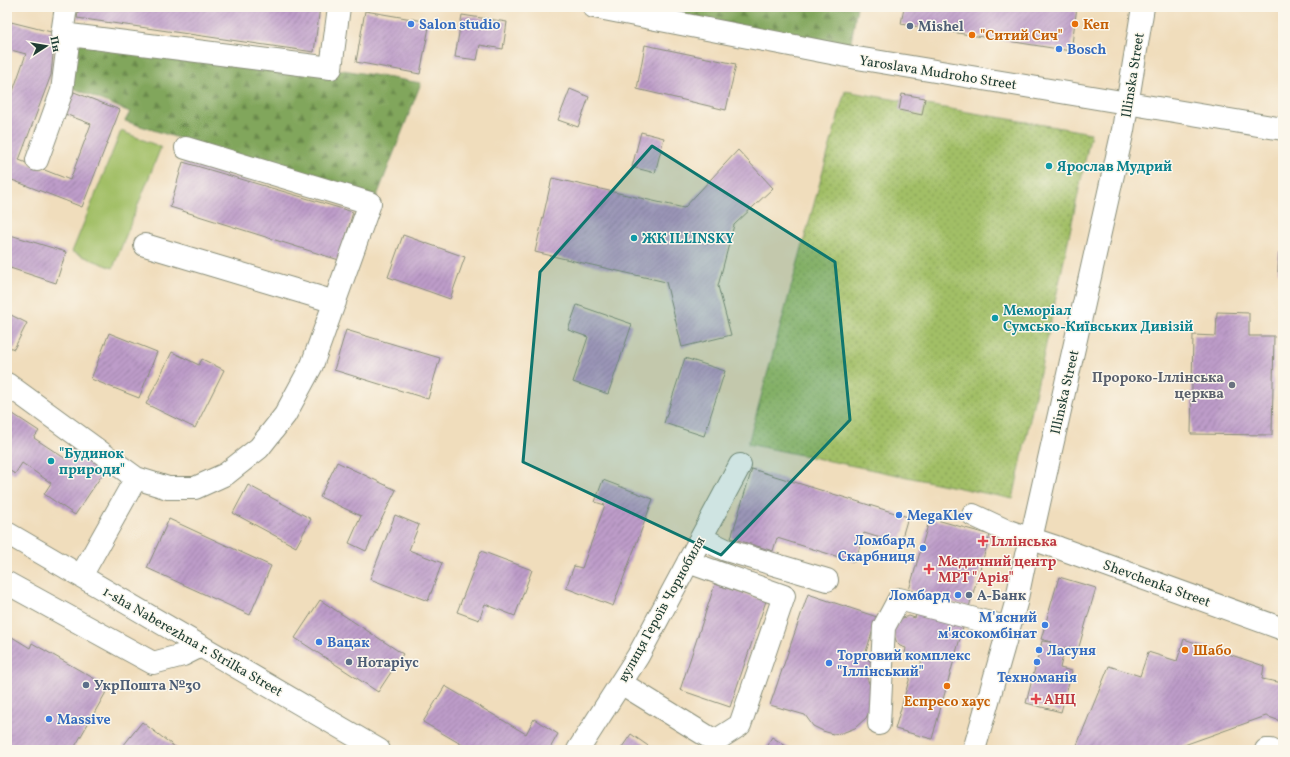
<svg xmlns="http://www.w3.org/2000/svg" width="1290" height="757" font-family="Vollkorn,serif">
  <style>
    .forest { fill: url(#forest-firs); stroke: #507248 }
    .park { fill: url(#park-dots); stroke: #607e4d }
    .pitch { fill: #a2bf66; stroke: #607e4d }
    .building { fill: url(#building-hatch) }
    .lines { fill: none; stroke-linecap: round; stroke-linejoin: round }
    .minor-casing { stroke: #888d78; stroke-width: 24 }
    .major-casing { stroke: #888d78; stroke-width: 24 }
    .minor { stroke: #fff; stroke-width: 22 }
    .major { stroke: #fff; stroke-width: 22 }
    .marked { fill: #0f766e; fill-opacity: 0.2; stroke: #0f766e; stroke-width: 3; stroke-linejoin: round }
    .shop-dot { fill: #3f7fe0; stroke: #fbf7ec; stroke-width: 1.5 }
    .food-dot { fill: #e8710a; stroke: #fbf7ec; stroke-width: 1.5 }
    .service-dot { fill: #5c6f8a; stroke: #fbf7ec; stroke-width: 1.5 }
    .culture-dot { fill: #0f9aa8; stroke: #fbf7ec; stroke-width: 1.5 }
    .worship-dot { fill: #6b7280; stroke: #fbf7ec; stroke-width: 1.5 }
    .health-dot { fill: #e0444e; stroke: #fbf7ec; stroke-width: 1.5 }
    .labels { text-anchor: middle; stroke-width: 3; stroke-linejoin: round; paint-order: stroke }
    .shop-label { font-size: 14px; font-weight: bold; fill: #366cbe; stroke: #fbf7ec; text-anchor: start }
    .food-label { font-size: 14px; font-weight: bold; fill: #c56008; stroke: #fbf7ec; text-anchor: start }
    .service-label { font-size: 14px; font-weight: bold; fill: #4e5e75; stroke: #fbf7ec; text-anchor: start }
    .street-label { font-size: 14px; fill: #1f3d34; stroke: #fbf7ec }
    .culture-label { font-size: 14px; font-weight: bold; fill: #0d838f; stroke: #fbf7ec; text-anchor: start }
    .worship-label { font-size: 14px; font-weight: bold; fill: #5b616d; stroke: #fbf7ec; text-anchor: end }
    .health-label { font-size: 14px; font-weight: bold; fill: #be3a42; stroke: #fbf7ec; text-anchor: start }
  </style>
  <defs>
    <pattern id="forest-firs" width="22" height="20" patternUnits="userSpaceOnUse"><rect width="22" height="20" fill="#81a65b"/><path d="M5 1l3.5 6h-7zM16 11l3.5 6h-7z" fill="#69884c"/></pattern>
    <pattern id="park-dots" width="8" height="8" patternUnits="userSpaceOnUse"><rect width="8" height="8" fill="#a2bf66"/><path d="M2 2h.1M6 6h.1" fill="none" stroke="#839c55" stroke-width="1.8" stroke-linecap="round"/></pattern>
    <pattern id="building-hatch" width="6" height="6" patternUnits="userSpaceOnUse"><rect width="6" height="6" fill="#bd9cc9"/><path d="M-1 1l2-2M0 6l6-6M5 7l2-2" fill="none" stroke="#9980a4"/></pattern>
  </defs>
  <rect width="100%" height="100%" fill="#fbf7ec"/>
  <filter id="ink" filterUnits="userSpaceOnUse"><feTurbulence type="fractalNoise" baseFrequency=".025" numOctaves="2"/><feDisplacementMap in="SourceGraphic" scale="8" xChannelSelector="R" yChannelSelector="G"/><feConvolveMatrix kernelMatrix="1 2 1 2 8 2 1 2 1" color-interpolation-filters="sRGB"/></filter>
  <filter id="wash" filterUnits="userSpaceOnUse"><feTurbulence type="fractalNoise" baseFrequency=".012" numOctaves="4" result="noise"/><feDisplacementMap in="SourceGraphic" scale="16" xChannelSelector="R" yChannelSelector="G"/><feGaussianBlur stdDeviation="0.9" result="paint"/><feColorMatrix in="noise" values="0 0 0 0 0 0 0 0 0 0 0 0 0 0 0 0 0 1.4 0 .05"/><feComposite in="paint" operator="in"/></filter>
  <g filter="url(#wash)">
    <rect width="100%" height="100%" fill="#f0ddbc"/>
    <path class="forest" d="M644,7h213l-7,41z
      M69,35l262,33 90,15 -46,118 -250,-80 5,-9 -67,-28z"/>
    <path class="park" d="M845,91l246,42 -78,366 -265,-55z"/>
    <path class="pitch" d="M121,131l40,16 -48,121 -41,-16z"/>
    <g id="blocks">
      <path class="building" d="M79,7h241l-6,45 -237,-34z
        M904,7h173l-6,44 -170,-27z
        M365,11l65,11 -10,52 -64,-12z
        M462,15l45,7 -4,27 -23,-4 -3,15 -22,-3z
        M7,21l48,12 -4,42 -32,85 51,20 21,-56 -26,-10 9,-22 46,18 -38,97 -75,-29v-70l19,-54 -19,-5z
        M645,45l91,19 -10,46 -89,-21z
        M570,89l19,8 -11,30 -20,-7z
        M902,94l23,4 -3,17 -23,-5z
        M641,132l23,6 -9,35 -23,-6z
        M738,150l35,38 -39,37 -16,61 13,49 -49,12 -16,-65 -131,-30 17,-74 132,30z
        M183,162l170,50 -14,48 -169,-53z
        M7,234l59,18 -10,31 -49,-16z
        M403,235l62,22 -15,42 -62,-22z
        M1279,252h4v20h-5z
        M577,305l55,19 -24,70 -35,-12 15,-45 -20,-7z
        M1217,312l32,1v23h25l-2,99 -81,-1 2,-99 23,1z
        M7,313l20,10 -13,26 -7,-3z
        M346,330l94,28 -12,41 -94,-29z
        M109,333l48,19 -18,46 -48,-19z
        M172,352l27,13 3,-6 22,11 -29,58 -49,-24z
        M685,358l40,13 -21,65 -40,-13z
        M7,410l32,21 -5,7 32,21 8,-11 32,21 -31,46 -31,-21 7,-11 -29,-20 -7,11 -8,-5z
        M337,462l59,28 -30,61 -17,-8 12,-27 -41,-19z
        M752,469l156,48 -8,27 -36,-11 -9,29 -78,-24 -4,13 -42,-13z
        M603,480l50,19 -40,107 -47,-18 8,-22 8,2 23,-63 -10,-3z
        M248,485l63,34 -15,28 -63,-34z
        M395,515l24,10 -10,25 33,13 -14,38 -58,-22z
        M930,518l60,17 -21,72 -60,-17z
        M169,519l102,47 -21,49 -103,-47z
        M481,551l51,19 -17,46 -30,-12 -6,16 -22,-8z
        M1059,577l37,11 -18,62 -13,-3 -5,21 12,3 -11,41 -35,-9 16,-62 9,1 -10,-3z
        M715,584l51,17 -36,106 -50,-17z
        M808,594l69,23 -13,41 10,5 -7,15 4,10 1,17 -6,13 -11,10 -13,5 -9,1 -10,-3 -10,-5 -8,-11 -35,-10z
        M320,600l83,54 -25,38 -83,-54z
        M917,610l47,14 -32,115 -37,-10 17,-59 7,2 3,-13 -17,-6 1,-5 -6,-2 -3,-3 -4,-10 6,-14 10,-3 6,2z
        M12,637l18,11 2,-5 77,44 -36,63h-66v-109l2,2z
        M1184,639l80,27 -2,13 21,4v39l-17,-6 -96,34h-95l34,-84 31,10 8,-24 29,9z
        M445,686l81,48 8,-15 24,15 -9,16h-78l-48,-28z
        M142,722l37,28h-50l-6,-4z
        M631,734l23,16h-34z
        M772,737l20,13h-28z"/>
    </g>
  </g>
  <g filter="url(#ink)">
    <use href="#blocks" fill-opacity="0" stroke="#888d78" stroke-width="1"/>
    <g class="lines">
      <defs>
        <path id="minor" d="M66,7l-4,27 269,34 8,-61
          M594,7l263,51 426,71
          M37,160l25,-69 7,-56
          M145,245l190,57
          M7,384l129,94
          M973,515l32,15 54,18 224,81
          M7,533l372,217
          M701,538l25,12 101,30
          M81,576l55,-98 32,10h27l31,-14 33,-26 26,-33 27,-50 58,-162 -184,-55
          M7,583l146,80 30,-8 18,-9
          M621,683l94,58 25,-16 44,-129 -96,-34
          M879,724l5,-97 15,-28 110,29
          M578,750l60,-94 102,-191
          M1266,750h5"/>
        <path id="major" d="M974,750l42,-147 10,-48 5,-16 92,-409 20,-123"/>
      </defs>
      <use href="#minor" class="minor-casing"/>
      <use href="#major" class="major-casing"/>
      <use href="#minor" class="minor"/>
      <use href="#major" class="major"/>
    </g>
  </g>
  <path class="marked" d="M652,146l183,116 15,158 -129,135 -198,-93 17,-190z"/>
  <g class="shop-dot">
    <circle cx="411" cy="24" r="4"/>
    <circle cx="1059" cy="49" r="4"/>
    <circle cx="899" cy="515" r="4"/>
    <circle cx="923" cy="548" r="4"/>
    <circle cx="958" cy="595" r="4"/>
    <circle cx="1045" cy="625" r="4"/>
    <circle cx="319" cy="642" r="4"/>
    <circle cx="1039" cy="650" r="4"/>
    <circle cx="1037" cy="662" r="4"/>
    <circle cx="829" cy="663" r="4"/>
    <circle cx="49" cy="719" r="4"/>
  </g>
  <g class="food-dot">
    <circle cx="1075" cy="24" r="4"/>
    <circle cx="972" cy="35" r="4"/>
    <circle cx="1185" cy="650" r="4"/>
    <circle cx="947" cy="686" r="4"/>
  </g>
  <g class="service-dot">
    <circle cx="910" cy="26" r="4"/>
    <circle cx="969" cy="595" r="4"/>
    <circle cx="349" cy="662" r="4"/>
    <circle cx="86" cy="685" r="4"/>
  </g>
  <g class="culture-dot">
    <circle cx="1049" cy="166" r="4"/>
    <circle cx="634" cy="238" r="4"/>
    <circle cx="995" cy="318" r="4"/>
    <circle cx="51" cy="461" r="4"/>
  </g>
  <circle class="worship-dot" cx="1232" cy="385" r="4"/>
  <g class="health-dot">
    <path d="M981 535h4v4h4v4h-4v4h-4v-4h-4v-4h4z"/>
    <path d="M927 563h4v4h4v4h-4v4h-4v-4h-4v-4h4z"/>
    <path d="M1034 693h4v4h4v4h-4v4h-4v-4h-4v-4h4z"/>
  </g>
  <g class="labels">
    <g class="shop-label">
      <text x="419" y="29">Salon studio</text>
      <text x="1067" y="54">Bosch</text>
      <text x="907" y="520">MegaKlev</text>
      <text x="915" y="545" text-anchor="end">Ломбард<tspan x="915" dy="16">Скарбниця</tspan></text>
      <text x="950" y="600" text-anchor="end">Ломбард</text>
      <text x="1037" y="622" text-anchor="end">М'ясний<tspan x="1037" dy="16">м'ясокомбінат</tspan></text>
      <text x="327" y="647">Вацак</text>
      <text x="1047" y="655">Ласуня</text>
      <text x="837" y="660">Торговий комплекс<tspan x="837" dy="16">"Іллінський"</tspan></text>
      <text x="1037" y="682" text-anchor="middle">Техноманія</text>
      <text x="57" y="724">Massive</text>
    </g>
    <g class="food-label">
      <text x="1083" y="29">Кеп</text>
      <text x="980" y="40">"Ситий Сич"</text>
      <text x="1193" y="655">Шабо</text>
      <text x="947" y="706" text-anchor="middle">Еспресо хаус</text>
    </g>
    <g class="service-label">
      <text x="918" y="31">Mishel</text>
      <text x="977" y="600">А-Банк</text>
      <text x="357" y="667">Нотаріус</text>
      <text x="94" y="690">УкрПошта №30</text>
    </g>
    <g class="street-label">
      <text transform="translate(938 72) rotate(9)" y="5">Yaroslava Mudroho Street</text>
      <text transform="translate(1132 75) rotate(-81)" y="5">Illinska Street</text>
      <text transform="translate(1064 392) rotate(-77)" y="5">Illinska Street</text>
      <text transform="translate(1157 583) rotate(20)" y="5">Shevchenka Street</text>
      <text transform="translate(661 609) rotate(-61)" y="5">вулиця Героїв Чорнобиля</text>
      <text transform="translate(193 641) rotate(30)" y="5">1-sha Naberezhna r. Strilka Street</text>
    </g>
    <g class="culture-label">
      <text x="1057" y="171">Ярослав Мудрий</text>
      <text x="642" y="243">ЖК ILLINSKY</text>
      <text x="1003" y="315">Меморіал<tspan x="1003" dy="16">Сумсько-Київських Дивізій</tspan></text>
      <text x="59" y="458">"Будинок<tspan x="59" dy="16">природи"</tspan></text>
    </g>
    <g class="worship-label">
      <text x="1224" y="382">Пророко-Іллінська<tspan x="1224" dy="16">церква</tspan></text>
    </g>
    <g class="health-label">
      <text x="991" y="546">Іллінська</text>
      <text x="938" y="566">Медичний центр<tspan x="938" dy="16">МРТ "Арія"</tspan></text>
      <text x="1044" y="704">АНЦ</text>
    </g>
  </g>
  <rect width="1290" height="757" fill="none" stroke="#fbf7ec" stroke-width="24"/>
  <g transform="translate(46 46) rotate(78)" stroke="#fbf7ec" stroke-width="3" paint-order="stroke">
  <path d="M0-3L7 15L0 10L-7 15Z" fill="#1f3d34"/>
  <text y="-6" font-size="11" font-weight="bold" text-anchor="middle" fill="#1f3d34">Пн</text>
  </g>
</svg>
